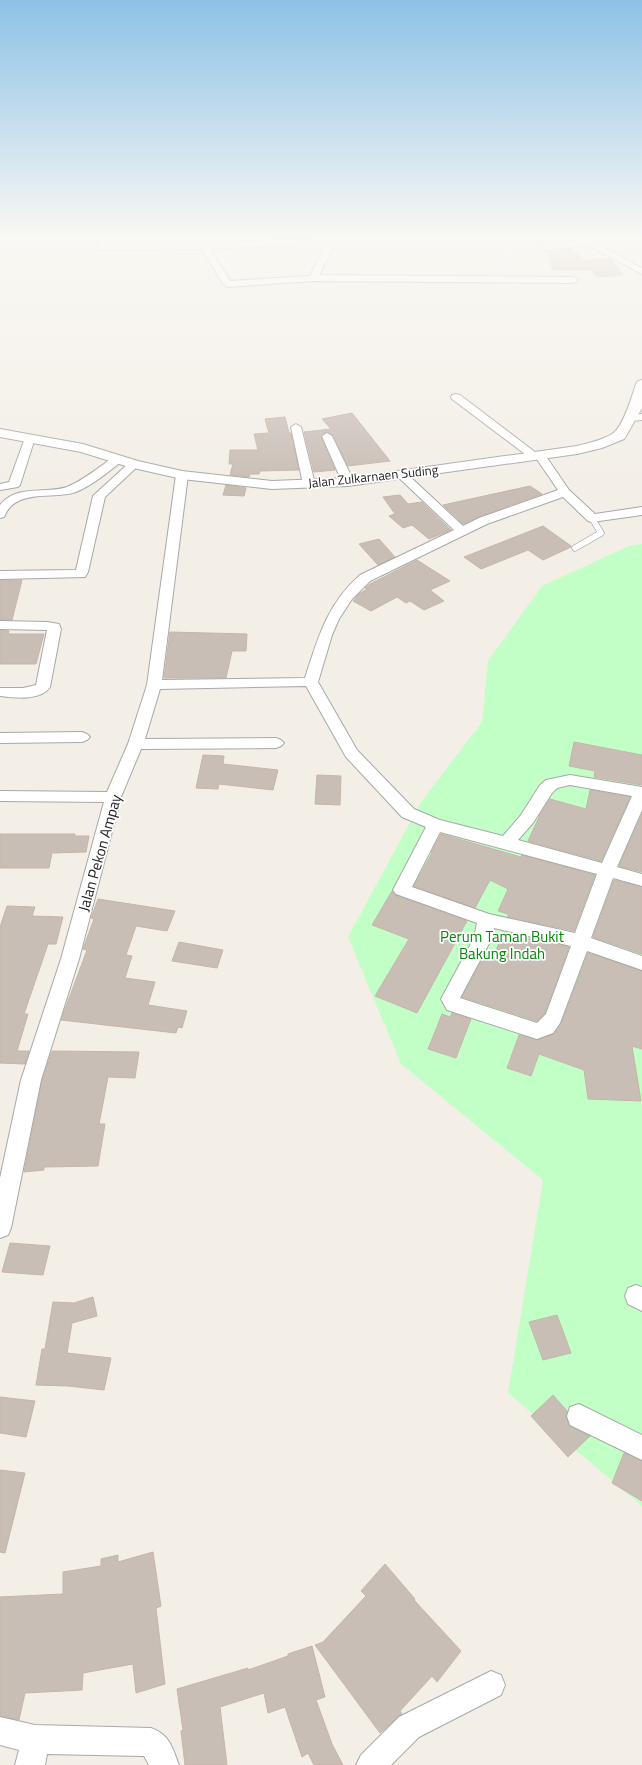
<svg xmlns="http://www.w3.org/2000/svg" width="642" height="1765" font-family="'Titillium Web',sans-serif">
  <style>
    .park { fill: #c2ffc6 }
    .building { fill: #c8beb6; stroke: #c6b5a8 }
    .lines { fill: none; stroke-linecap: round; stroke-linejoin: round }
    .service-casing { stroke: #a8a8a8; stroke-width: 7 }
    .minor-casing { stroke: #a8a8a8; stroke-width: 2 }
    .tertiary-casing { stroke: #a8a8a8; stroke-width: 2 }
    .service { stroke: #fff; stroke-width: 5.5 }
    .minor { fill: #fff; fill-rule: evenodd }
    .tertiary { fill: #fff; fill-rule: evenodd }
    .labels { text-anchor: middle; stroke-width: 3.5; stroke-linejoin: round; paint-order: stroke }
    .far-street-label { font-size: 13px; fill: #212121; stroke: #fff }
    .street-label { font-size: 15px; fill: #212121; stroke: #fff }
    .park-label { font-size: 15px; fill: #018909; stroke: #fff }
  </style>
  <rect width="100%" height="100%" fill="#f3efe7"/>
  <path class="park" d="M642,544v962l-134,-113 35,-213 -142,-116 -53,-127 73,-135 61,-80 6,-61 54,-75 87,-40z"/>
  <path class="building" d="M571,248l16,15 -1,-3 25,-1 12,16 -26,2 -5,-7h-39l-6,-19z
    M352,413l38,48 -42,5 -15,-31 -7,-3 -5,5 14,33 -21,2 -10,-40 27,-3 -9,-10z
    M285,417l4,16h2l8,37 -39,1 -1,3h-9l-1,3 -19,-2 3,-11h-4l1,-14h28l-4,-16 15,-1 -4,-14z
    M226,485l20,3 -2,8 -21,-1z
    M530,486l12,8 -64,23 -15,7 -20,-19z
    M400,495l8,9 14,-2 29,28 -22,9 -17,-14 -9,3 -14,-12 6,-2 -12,-17z
    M543,526l28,20v1l-28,13 -15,-10 -47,19 -17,-12z
    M379,539l16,18 -17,8 -19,-21z
    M417,560l33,21 -20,9 14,11 -20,9 -14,-9 -4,2 -9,-6 -26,14 -18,-10 6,-7 8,-5 -2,-1 5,-4z
    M0,580h22l-10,40h-12z
    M0,630l9,1 -1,3h36l-8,30h-36z
    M170,632l77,2 -1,17h-14l-6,27h-62z
    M574,742l68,13v30l-48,-8 1,-6 -26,-5z
    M203,755l21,1 -1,8 55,6 -5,20 -54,-6 -1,5 -22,-1z
    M317,775l24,1 -1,29 -25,-1z
    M590,790l40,7 -29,64 -73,-20 12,-26 10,-16 36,10z
    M642,814v58l-23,-6z
    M0,834h75v2h14l-3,16 -34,1 -3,15h-49z
    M441,834l80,23 1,-2 73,20 -21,56 -66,-14v-3l-10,-3 10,-22 -18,-9 -15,28 -61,-22 18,-33h-1z
    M614,880l28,7v67l-49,-17z
    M392,891l3,4 72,26 -50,92 -42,-17 34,-57 -37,-14z
    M98,899l77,12 -8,20 -31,-5 -10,29 6,1 -7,22 30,4 -7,23 39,6 -5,17 -4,-1 -2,6 -115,-13 26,-70 -4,-1 11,-30 -3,-1z
    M7,906l28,1 -3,9 31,1 -7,27h-8l-24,70h4l-11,37h12l-4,13 -25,-1v-136z
    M503,932l66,15 -24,66 -8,8 -75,-24 22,-41 9,3z
    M179,942l44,8 -6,18 -45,-7z
    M588,953l54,18v78l-10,-3 9,55 -53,-2 -4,-29 -45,-16 -8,22 -24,-8 12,-33 18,5 17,-6 7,-10z
    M452,1013l19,6 -15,39 -28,-9 14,-35 8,3z
    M52,1051l87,1 -4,26 -27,-1 -9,47h6l-7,42 -54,1v3l-20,2 18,-92z
    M10,1243l40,3 -7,29 -41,-3z
    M93,1297l4,19 -25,7 -5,30 44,5 -7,32 -36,-4 -32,-1 6,-36h3l8,-47 21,1z
    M557,1315l14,38 -28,7 -14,-38z
    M553,1395l14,16 -1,5 3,10 21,10 -22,21 -37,-41z
    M0,1397l35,4 -9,36 -26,-4z
    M624,1453l18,8v40l-30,-18z
    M0,1470l25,3 -20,80 -5,-1z
    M153,1552l8,54 -5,2 9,76 -29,9 -3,-29 -50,9 -1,17 -57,3 -6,27 -19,-4v-119l63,-3v-22l38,-6v-7l17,-4v7z
    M385,1564l30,35 -1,1 47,51 -24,31 -5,-6 -32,35 2,3 -22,19 -65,-88 8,-3 43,-46 -5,-5z
    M312,1646l13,51 -9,3 16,44 11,21h-29l-6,-12 -6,4 -17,-50 -17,6 -4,-20 -44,14 7,58h-42l-4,-34 2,-1 -6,-41 71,-21v2l40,-14v-2z"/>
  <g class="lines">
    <defs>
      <path id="service" d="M575,548l26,-15 -9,-15"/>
      <path id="minor" d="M103,238h8l-4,7 86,-1 133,-6h41l-1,3h-3l-28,2 -16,32 255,2 4,3 -4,3 -261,-2 -86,6 -4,-3 -21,-35 -104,1 -1,-2zM326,243l-16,33 -80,5 -20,-32z
        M529,238h24c-6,4 -25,8 -30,3z
        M575,238h11l56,30v6l-55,-29 -43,5 -4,-3 4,-3 35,-3z
        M456,394l4,1 75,57h8l26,38 26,24 47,-7v8l-50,7 -4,-1 -25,-24 -76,27 -117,57 -18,18 -13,20 -7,16 -14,47 39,68 57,59 26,11 63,16 18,-21 19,-30 6,-5 24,-5 72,12v23l-25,57 25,7v12l-29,-8 -22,60 51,18v14l-55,-19 -27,72 -7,10 -16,6 -90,-29 -6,-11 33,-61 3,-15 -81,-29 -3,-4 33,-63 -24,-10 -56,-60 -40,-71 -146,3 -15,50 131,-1 5,2 3,3 -3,3 -5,2 -135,1 -20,48 -42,162 -38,121 -30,148 -3,7 -8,3v-60l21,-98 40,-121 43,-157 -104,-1v-10l107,1 21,-48 19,-59 29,-210 2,-2h8l2,2 -26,205 143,-2c13,-40 22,-74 55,-103l94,-45 -56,-53 -2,-2 2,-2h8l57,53 16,-8 79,-28 -22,-32 -7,-1 -77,-58 -1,-2 1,-2zM570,785l62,11 -30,67 -84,-23 15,-17 19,-30 5,-5zM440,832l157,42 -22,59 -86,-19 -77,-27zM494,928l77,18 -25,68 -9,9 -77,-25 32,-60z
        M642,414v6l-11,1 -5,-3 1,-2z
        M296,424l5,3 14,57 -6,3 -6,-3 -12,-57z
        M327,433l5,3 22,46 -2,2 -4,1 -6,-3 -20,-46z
        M30,435l5,3 -15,47 -2,2 -18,3v-6l9,-2 16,-44z
        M118,456l4,1 2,2 -2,2c-14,11 -29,24 -46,31 -20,7 -49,-1 -65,14 -3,3 -5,7 -7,11l-4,1v-13c16,-21 46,-11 67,-18 17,-7 32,-20 47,-30z
        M134,461l4,1 2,2 -2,2 -33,31 -17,75 -3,5 -85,2v-8l76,-1 17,-74 37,-34z
        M0,621l47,1 12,2 2,5 -11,58c-9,14 -35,11 -50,9v-8h23l13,-3 11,-55 -47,-1z
        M82,732l5,2 3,3 -3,3 -5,2 -82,1v-10z
        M636,1285l6,2v24l-14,-7 -3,-8 3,-8z
        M579,1404l63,31v25l-72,-35 -3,-9 3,-9z
        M491,1671l10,4 4,10 -4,10 -82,42 -28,28h-35l5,-10 38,-38z
        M0,1717l35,8 116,3c19,7 21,19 28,37h-30l-5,-9 -97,-2 -2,11h-30l4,-15 -19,-5z"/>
      <path id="tertiary" d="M642,380v28l-16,28 -2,3 -22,9 -25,6 -229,32 -76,3 -90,-10 -53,-12 -48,-15 -81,-15v-8l83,15 55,17 44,10 90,10 76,-3 229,-32c12,-3 25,-6 35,-12 11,-6 20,-38 24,-50l2,-3z"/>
    </defs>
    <use href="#service" class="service-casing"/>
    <use href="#minor" class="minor-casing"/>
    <use href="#tertiary" class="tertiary-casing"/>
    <use href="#service" class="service"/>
    <use href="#minor" class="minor"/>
    <use href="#tertiary" class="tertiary"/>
  </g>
  <linearGradient id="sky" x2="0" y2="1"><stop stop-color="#8dc2e6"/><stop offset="0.49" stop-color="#faf8f4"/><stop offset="1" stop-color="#faf8f4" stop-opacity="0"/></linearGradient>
  <rect width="642" height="485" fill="url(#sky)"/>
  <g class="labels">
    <g class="far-street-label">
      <text transform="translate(373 476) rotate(-6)" y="5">Jalan Zulkarnaen Suding</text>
    </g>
    <g class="street-label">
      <text transform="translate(100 853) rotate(-74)" y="5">Jalan Pekon Ampay</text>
    </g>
    <g class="park-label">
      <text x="502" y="942">Perum Taman Bukit<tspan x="502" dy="17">Bakung Indah</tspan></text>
    </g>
  </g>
</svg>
